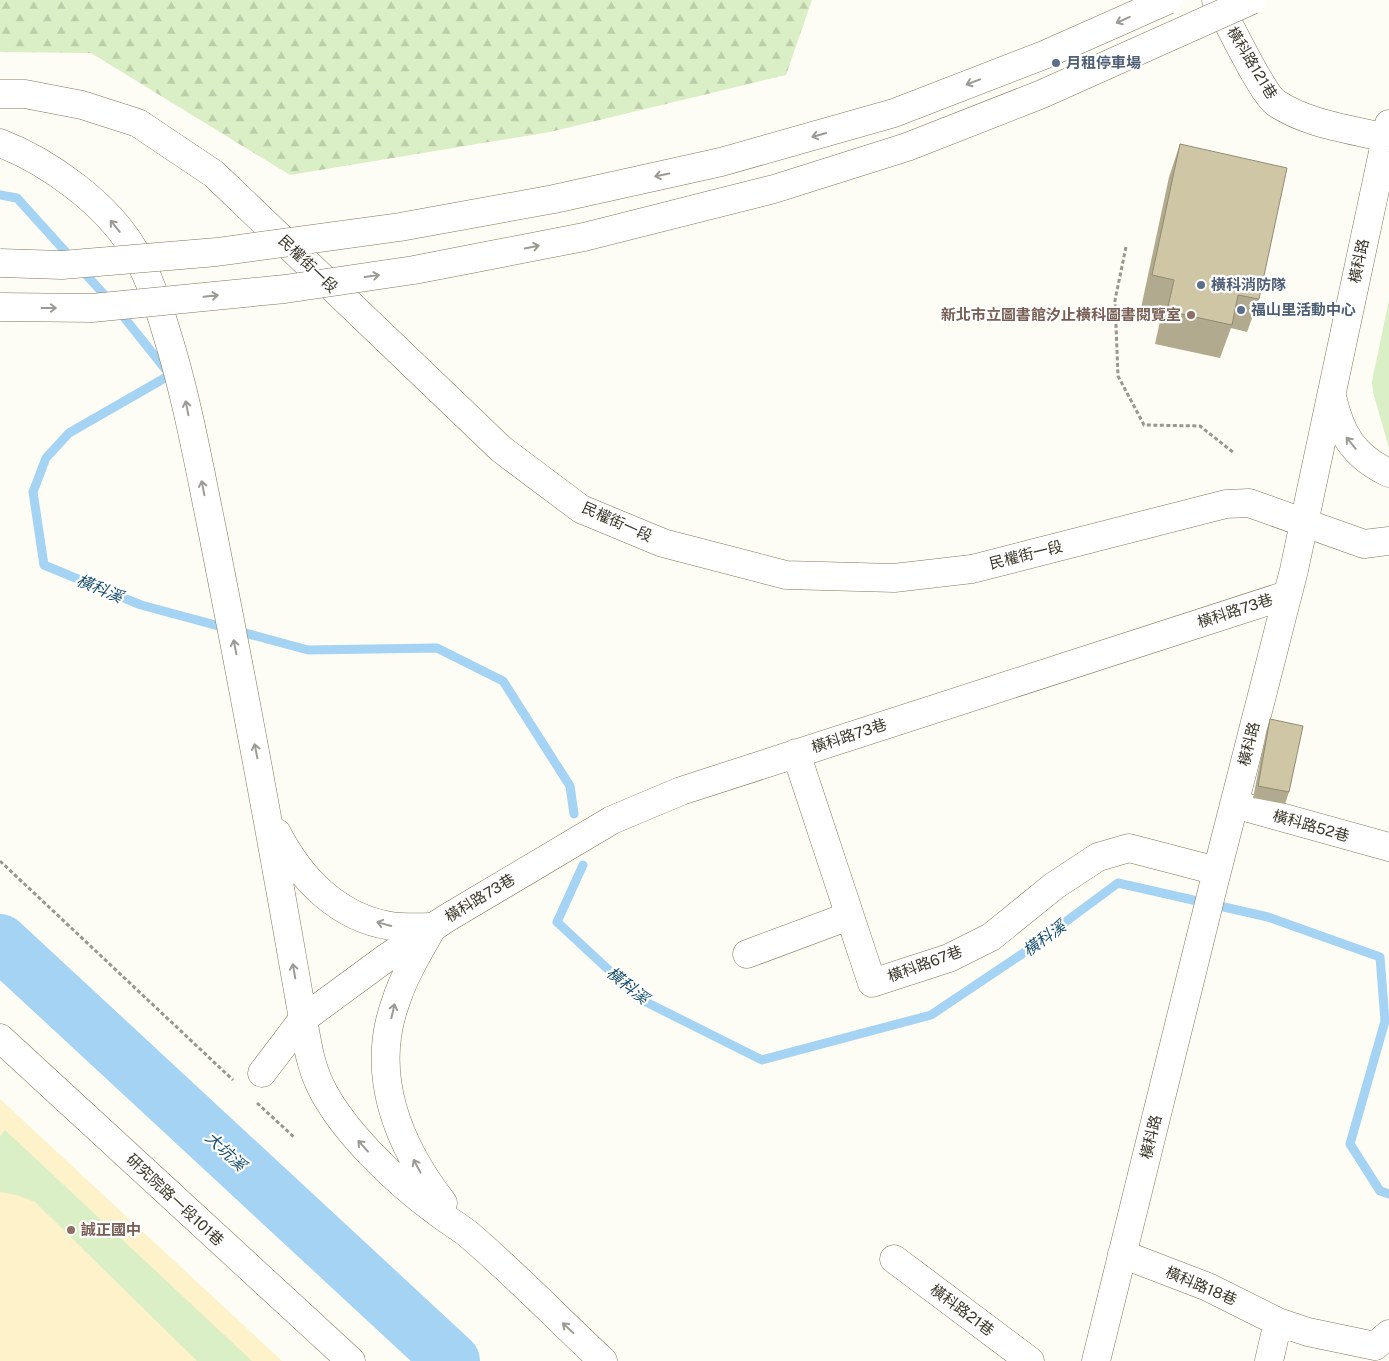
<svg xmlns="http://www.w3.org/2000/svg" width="1389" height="1361" font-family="'Public Sans','Noto Sans TC',sans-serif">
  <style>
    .built { fill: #fdf2c9 }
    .forest { fill: url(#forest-firs) }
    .park { fill: #daefc5 }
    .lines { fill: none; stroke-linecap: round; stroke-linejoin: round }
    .stream { stroke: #a4d3f3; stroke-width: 9 }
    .river { stroke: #a4d3f3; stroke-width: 56 }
    .minor-casing { stroke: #80785a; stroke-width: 29 }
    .highway-casing { stroke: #80785a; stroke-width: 29 }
    .path { stroke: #9a988d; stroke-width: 3; stroke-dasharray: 4 2.5; stroke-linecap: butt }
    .minor { stroke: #fff; stroke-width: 28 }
    .highway { stroke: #fff; stroke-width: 28 }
    .highway-bridge-casing { stroke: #80785a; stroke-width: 29; stroke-linecap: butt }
    .highway-bridge { stroke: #fff; stroke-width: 28 }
    .wall { fill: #b2aa8f }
    .building { fill: #cfc6a6; stroke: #918b74 }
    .oneway { stroke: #9c9a94 }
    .service-dot { fill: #5c6f8a; stroke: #fff; stroke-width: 2 }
    .education-dot { fill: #8d6e63; stroke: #fff; stroke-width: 2 }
    .labels { text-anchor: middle; stroke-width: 4.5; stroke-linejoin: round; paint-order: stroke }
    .service-label { font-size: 15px; font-weight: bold; fill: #4e5e75; stroke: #fff; text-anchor: start }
    .street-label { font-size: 15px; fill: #3a3629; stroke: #fff }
    .education-label { font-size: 15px; font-weight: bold; fill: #785e54; stroke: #fff; text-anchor: end }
    .water-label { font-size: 16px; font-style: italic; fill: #184f6e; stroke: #fff }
  </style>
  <defs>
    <pattern id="forest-firs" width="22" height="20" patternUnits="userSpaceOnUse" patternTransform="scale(1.25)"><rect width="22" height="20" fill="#daefc5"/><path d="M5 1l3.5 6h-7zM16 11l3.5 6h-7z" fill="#bccea9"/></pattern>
  </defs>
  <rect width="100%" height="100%" fill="#fdfcf5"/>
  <path class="built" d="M0,1099l282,262h-282z"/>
  <path class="forest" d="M0,0h812l-26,75 -236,57 -260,43 -199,-122 -91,-1z"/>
  <path class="park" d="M1389,300v148l-16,-56 -1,-11z
    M5,1130l247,231h-55l-162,-159 -18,-7 -17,-3v-56z"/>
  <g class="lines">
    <path class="stream" d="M0,195l17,3 56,62
      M81,269l38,42 51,64 -101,58 -23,25 -13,34 11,73 97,40 167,45 129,-2 66,33 67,105 4,28
      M583,865l-26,57 83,77 122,61 169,-45 91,-61 96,-71 150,34 112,40 5,64 -35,123 30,47 9,3"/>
    <path class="river" d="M0,942l452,419"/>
    <defs>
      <path id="minor" d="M1216,0c11,19 46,94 60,103 31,21 74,26 110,35
        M0,94h25l57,11 56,18 76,51 287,275 80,60 82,34 123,32 108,3 78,-9 254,-65 23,-1 115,41 25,-3
        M1332,396c8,37 21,60 57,77
        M796,753l76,230 77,-25 42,-21 63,-51 44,-29 31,-9 88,23
        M1234,804l155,43
        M431,930c-13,23 -27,46 -35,71 -27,73 2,144 47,202
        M747,954l102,-38
        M303,1019c4,23 7,45 17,66 22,46 76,97 117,127 10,8 21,14 31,22 47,40 90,85 135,127
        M0,1038l351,323
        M262,1073l41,-54 83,-61 61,-40 165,-98 69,-29 606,-196
        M1122,1254l86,33 70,35 30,10 67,14 14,-12
        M894,1259l136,102
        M1096,1361l118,-478 80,-313 95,-446
        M1269,1361l9,-39"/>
      <path id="highway" d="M0,143c49,19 107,61 134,107 14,25 24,53 32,81 21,66 33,135 47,203 32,161 62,323 90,485
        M277,833c23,45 61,85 114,93 13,2 28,1 42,1"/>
    </defs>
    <use href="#minor" class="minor-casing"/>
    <use href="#highway" class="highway-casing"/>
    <path class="path" d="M1126,247l-11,53 3,76 26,49 56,1 34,27
      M0,861l233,219
      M257,1103l38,35"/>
    <use href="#minor" class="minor"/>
    <use href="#highway" class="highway"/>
    <defs>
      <path id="highway-bridge" d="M0,263l62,2 155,-13 183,-25 154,-28 167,-37 173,-49 150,-58 124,-55
        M0,307l92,1 193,-19 129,-19 170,-33 190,-48 133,-42 135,-53 210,-94"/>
    </defs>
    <use href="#highway-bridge" class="highway-bridge-casing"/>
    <use href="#highway-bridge" class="highway-bridge"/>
  </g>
  <path class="wall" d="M1180,144l79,155 -12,33 -16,-4 -11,30 -65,-14 7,-32 -21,-4 28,-131z
    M1270,719l19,73 -4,12 -32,-6 13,-66z"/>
  <path class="building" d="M1180,144l107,24 -28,131 -21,-4 -6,30 -65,-14 7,-31 -22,-5z
    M1270,719l33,7 -14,66 -31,-6z"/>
  <defs><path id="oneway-shaft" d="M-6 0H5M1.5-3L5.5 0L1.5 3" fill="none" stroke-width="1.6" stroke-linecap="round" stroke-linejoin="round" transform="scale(1.25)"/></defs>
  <g class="oneway">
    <use href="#oneway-shaft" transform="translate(1123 20) rotate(156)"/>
    <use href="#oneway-shaft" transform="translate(973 82) rotate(159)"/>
    <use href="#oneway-shaft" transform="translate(819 135) rotate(164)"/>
    <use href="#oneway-shaft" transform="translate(662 175) rotate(168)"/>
    <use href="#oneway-shaft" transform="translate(115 226) rotate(-129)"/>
    <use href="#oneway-shaft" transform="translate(532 247) rotate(-11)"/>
    <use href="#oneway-shaft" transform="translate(372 276) rotate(-8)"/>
    <use href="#oneway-shaft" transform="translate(211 296) rotate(-6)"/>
    <use href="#oneway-shaft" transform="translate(49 308)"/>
    <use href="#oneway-shaft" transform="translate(187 408) rotate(-101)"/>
    <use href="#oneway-shaft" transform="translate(1351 443) rotate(-129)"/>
    <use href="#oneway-shaft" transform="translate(203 488) rotate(-101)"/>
    <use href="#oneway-shaft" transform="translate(235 647) rotate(-101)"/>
    <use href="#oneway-shaft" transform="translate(256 751) rotate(-101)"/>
    <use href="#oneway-shaft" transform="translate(384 924) rotate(-165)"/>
    <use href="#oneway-shaft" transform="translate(294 971) rotate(-100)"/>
    <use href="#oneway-shaft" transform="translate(393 1011) rotate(-77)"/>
    <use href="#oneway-shaft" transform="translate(363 1146) rotate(-132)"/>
    <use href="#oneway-shaft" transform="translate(417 1166) rotate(-118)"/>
    <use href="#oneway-shaft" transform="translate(568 1328) rotate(-137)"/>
  </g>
  <g class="service-dot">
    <circle cx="1056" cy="63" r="5"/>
    <circle cx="1201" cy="285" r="5"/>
    <circle cx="1241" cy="310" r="5"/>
  </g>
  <g class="education-dot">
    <circle cx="1191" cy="315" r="5"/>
    <circle cx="71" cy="1230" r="5"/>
  </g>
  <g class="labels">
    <g class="service-label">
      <text x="1066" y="68">月租停車場</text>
      <text x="1211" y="290">橫科消防隊</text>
      <text x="1251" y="315">福山里活動中心</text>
    </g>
    <g class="street-label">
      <text transform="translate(1252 63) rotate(59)" y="5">橫科路121巷</text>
      <text transform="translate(1359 261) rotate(-78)" y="5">橫科路</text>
      <text transform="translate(308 264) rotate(44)" y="5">民權街一段</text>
      <text transform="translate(617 522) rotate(24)" y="5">民權街一段</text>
      <text transform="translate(1026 555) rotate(-14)" y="5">民權街一段</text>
      <text transform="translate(1235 611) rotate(-18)" y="5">橫科路73巷</text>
      <text transform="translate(849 736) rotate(-18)" y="5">橫科路73巷</text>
      <text transform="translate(1249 744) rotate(-76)" y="5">橫科路</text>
      <text transform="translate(1311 826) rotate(16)" y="5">橫科路52巷</text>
      <text transform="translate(480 898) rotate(-31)" y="5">橫科路73巷</text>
      <text transform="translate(925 964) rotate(-20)" y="5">橫科路67巷</text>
      <text transform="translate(1151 1137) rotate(-76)" y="5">橫科路</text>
      <text transform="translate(175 1200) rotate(43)" y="5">研究院路一段101巷</text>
      <text transform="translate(1201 1286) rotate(23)" y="5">橫科路18巷</text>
      <text transform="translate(962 1310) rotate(37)" y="5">橫科路21巷</text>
    </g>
    <g class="education-label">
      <text x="1181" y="320">新北市立圖書館汐止橫科圖書閱覽室</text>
      <text x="81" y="1235" text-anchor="start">誠正國中</text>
    </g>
    <g class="water-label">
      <text transform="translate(100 588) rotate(23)" y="6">橫科溪</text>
      <text transform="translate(1044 938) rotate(-36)" y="6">橫科溪</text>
      <text transform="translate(628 985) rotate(39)" y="6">橫科溪</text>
      <text transform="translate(226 1151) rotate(43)" y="6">大坑溪</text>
    </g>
  </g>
</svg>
